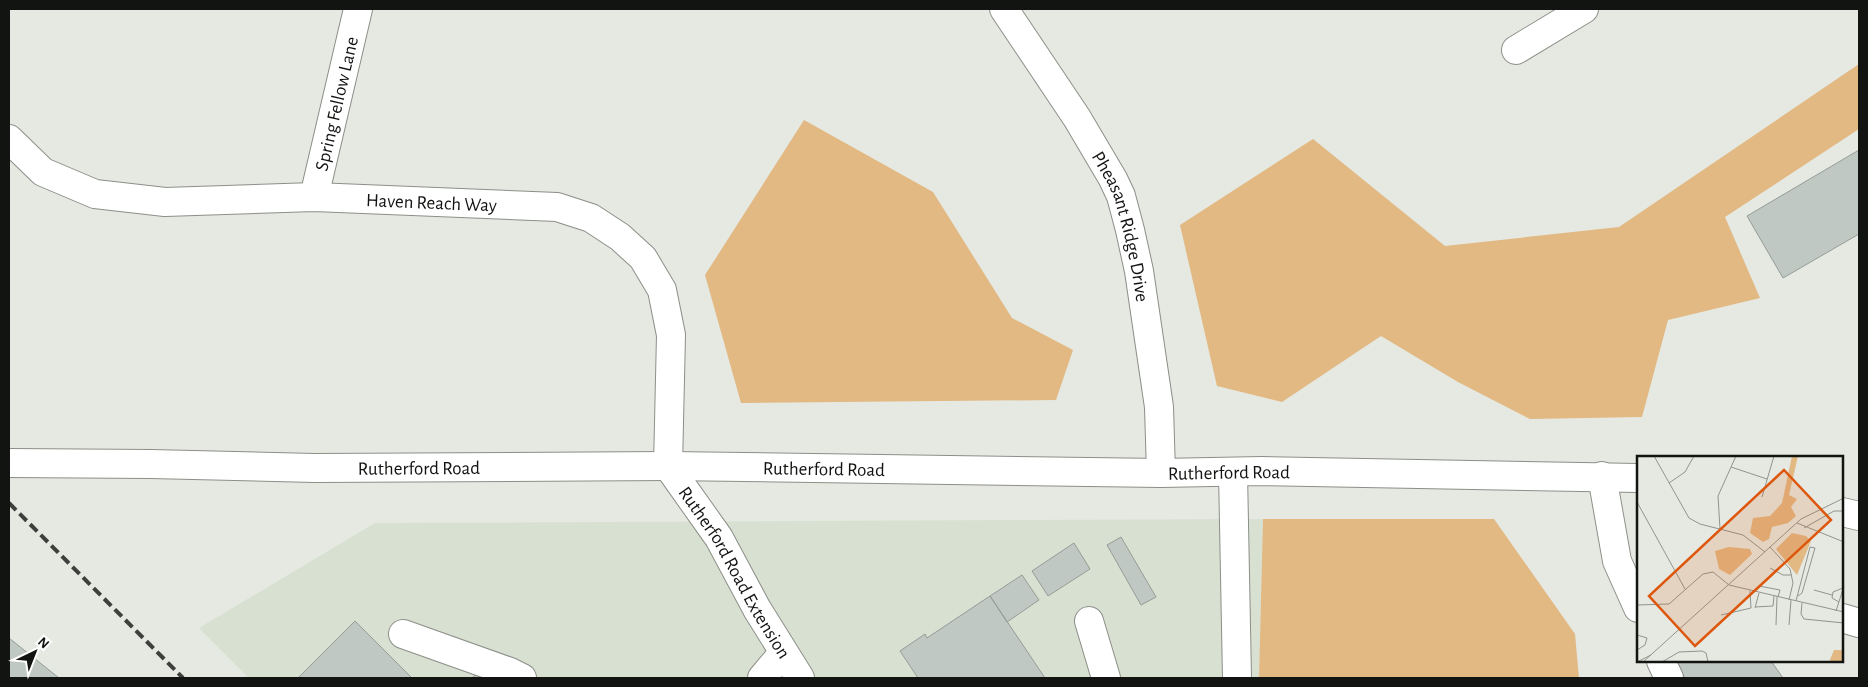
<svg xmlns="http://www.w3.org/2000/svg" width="1868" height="687" font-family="'Alegreya Sans',sans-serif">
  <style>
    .built { fill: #d8e0d1 }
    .green { fill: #e2b883 }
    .building { fill: #c0c8c3; stroke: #949c97 }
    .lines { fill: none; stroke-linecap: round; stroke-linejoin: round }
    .minor-casing { stroke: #8c8f88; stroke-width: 30 }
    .minor { stroke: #fff; stroke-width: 28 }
    .rail { stroke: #3d403c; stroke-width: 4; stroke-dasharray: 10 5; stroke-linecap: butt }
    .labels { text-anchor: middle; stroke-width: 4; stroke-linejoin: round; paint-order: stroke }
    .street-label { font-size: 19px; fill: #121411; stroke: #fff }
    .inset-road { fill: none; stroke: #91948e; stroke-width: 1 }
    .view { fill: #dd560c; fill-opacity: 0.15; stroke: #dd560c; stroke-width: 2.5 }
    .inset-edge { fill: none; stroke: #121411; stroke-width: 2.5 }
  </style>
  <rect width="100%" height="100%" fill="#e5e9e1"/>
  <path class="built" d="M1263,519l-4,159h-1010l-50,-50 176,-105z"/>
  <path class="green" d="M1859,64v65l-134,88 35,81 -92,22 -26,97 -112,2 -72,-37 -77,-46 -99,66 -65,-16 -37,-161 133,-86 132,107 174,-19z
    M804,120l129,72 79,126 61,32 -17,50 -315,3 -36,-128z
    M1263,519h231l81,115 4,44h-320z"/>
  <path class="building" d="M1859,150v84l-76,44 -36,-62z
    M1121,537l35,60 -15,8 -34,-60z
    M1074,543l16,26 -42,27 -16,-25z
    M1022,575l17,25 -32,22 -17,-26z
    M990,596l55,82h-127l-18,-27 25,-17 2,4z
    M355,621l57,57h-114z
    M9,638l50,40h-50z
    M1676,661h95l12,17h-98l-11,-16z
    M478,672l7,6h-13z"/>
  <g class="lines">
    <defs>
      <g id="minor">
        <path id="s1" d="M1004,9l73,109 36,61 8,17 9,34 9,41 20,136 2,66"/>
        <path d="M1516,50l68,-41"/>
        <path id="s2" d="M9,139l34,33 52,22 70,8 149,-5 243,10 34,11 29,19 23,21 19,32 9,45 -3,131 51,72 38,71 43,69"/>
        <path id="s3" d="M314,197l44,-188"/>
        <path id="s4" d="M9,463l142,1 164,4 353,-2 493,7 101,-2 376,7"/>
        <path d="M1233,472l4,206"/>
        <path d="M1602,476l15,85 21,47"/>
        <path d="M1842,512l17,4"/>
        <path d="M1842,618l17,5"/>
        <path d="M1089,621l17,57"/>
        <path d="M403,634l107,38 12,6"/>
        <path d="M1661,661l8,17"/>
        <path d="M762,678l21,-25"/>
      </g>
    </defs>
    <use href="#minor" class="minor-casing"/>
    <use href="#minor" class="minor"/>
    <path class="rail" d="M9,503l174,175"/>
  </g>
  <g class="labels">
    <g class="street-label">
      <text dy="7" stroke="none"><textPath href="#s3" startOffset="96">Spring Fellow Lane</textPath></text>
      <text dy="7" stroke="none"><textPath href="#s2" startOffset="441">Haven Reach Way</textPath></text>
      <text dy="7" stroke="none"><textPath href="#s1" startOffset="250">Pheasant Ridge Drive</textPath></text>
      <text dy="7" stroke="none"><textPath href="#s4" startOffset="410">Rutherford Road</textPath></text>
      <text dy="7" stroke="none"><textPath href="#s4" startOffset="815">Rutherford Road</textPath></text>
      <text dy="7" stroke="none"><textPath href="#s4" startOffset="1220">Rutherford Road</textPath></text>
      <text dy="7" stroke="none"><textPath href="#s2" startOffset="1008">Rutherford Road Extension</textPath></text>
    </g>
  </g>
  <g transform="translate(1637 456)">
    <rect width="206" height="206" fill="#e5e9e1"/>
    <path d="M155,0h6l-9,39 8,4 -6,8 5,9 -8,7 -16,4 -3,12 -6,3 -13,-9 3,-15 17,-2 12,-13zM155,77l14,3 5,5 -14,34 -21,-26zM92,91l21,2 2,5 -22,21 -11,-6 -4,-18zM197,194h9v12h-14z" fill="#e2b883"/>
    <path class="inset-road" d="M17,0l35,62 11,6 43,11 22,17M94,11l36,12M32,27l16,-11 9,-16M125,41l12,-41M0,46l48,87M160,67l47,19M167,72l30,-17h10M83,73l-2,-33 18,-40M133,91l20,22 3,14 -4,17M133,112l13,7h8M122,130l21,4 -2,7M177,134l18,5M159,145l14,-54 5,1 -13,45 -4,3M202,146l-7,-4 1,-6 10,-4M165,147l-1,11 3,5 40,4M0,149l32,-1 34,-30 10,-2 16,13 115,27M118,151l18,-1 1,-10M118,152l4,-15M199,155l8,-25M84,159l30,-7 -1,-17M139,169l1,-28M152,169l2,-25M0,179l10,3 -2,7 -8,5M0,206l14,-7M6,206l158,-143 43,-21M25,206l17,-10 23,-1 4,2 2,9"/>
    <path class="view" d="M147,14l47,50 -136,126 -46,-50z"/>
    <rect width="206" height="206" class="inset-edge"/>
  </g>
  <rect width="1868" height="687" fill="none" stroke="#121411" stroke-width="20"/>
  <g transform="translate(35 652) rotate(43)" stroke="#ffffff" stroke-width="4" paint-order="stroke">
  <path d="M0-4L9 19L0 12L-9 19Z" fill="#121411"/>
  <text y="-8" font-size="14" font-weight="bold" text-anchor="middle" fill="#121411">N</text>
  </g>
</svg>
